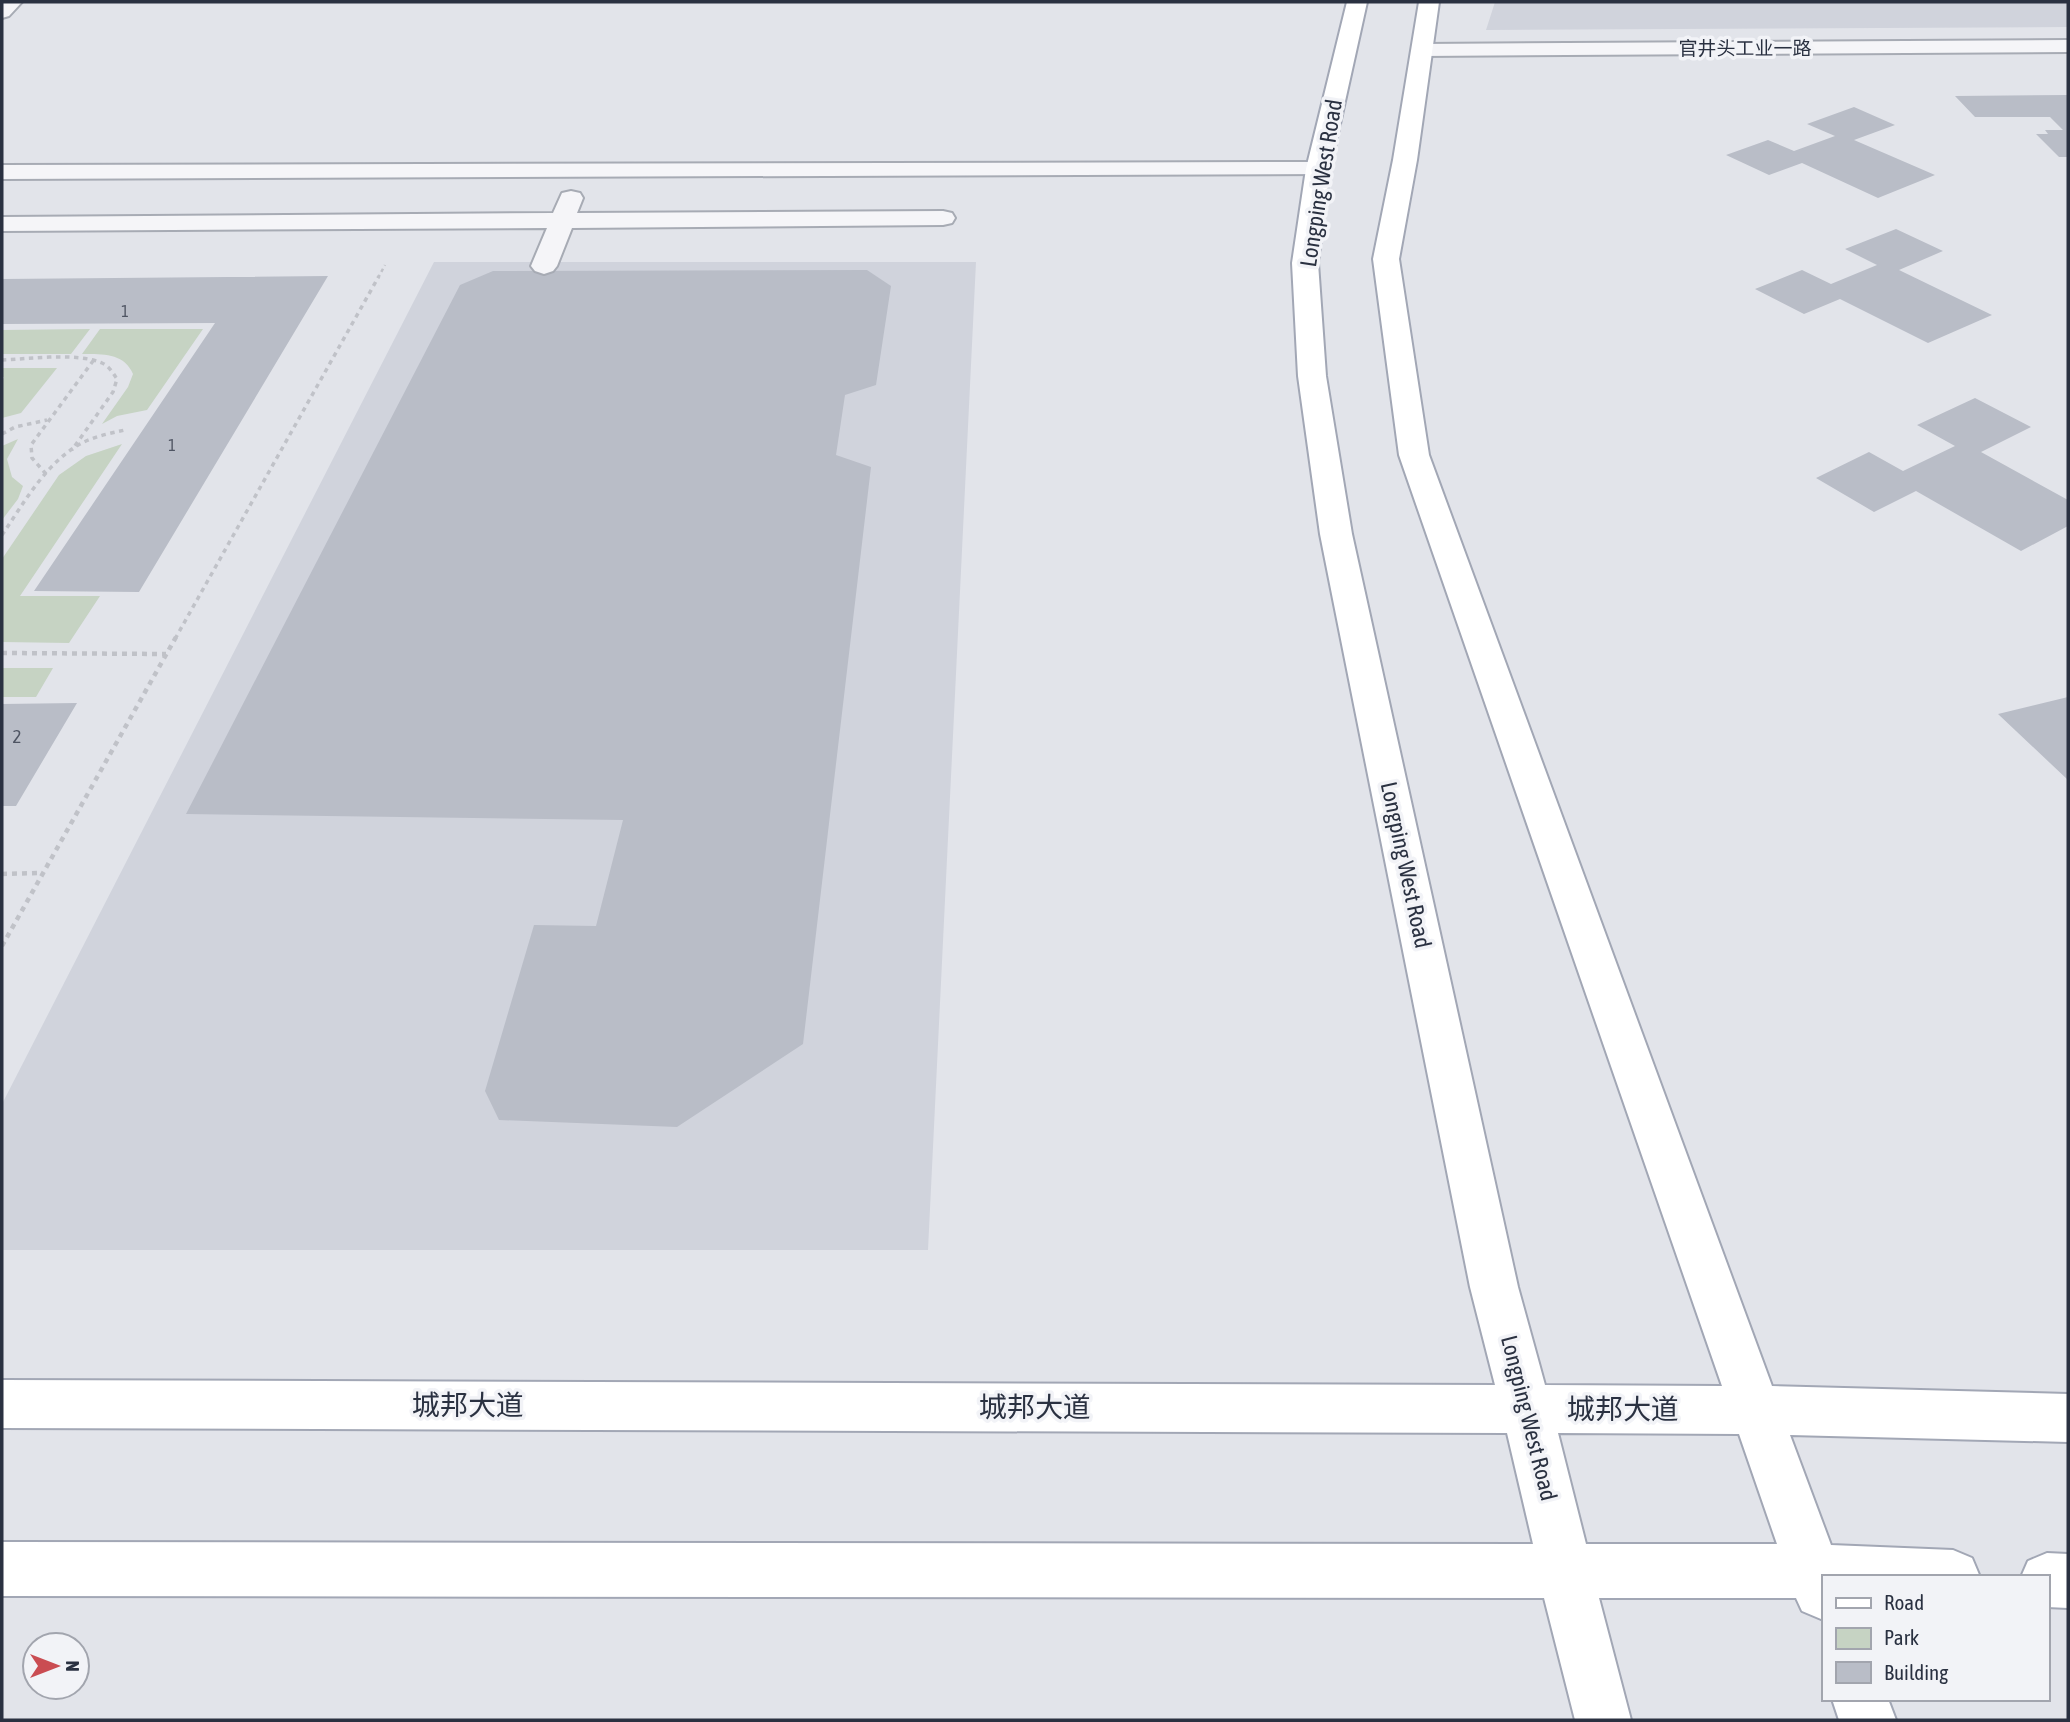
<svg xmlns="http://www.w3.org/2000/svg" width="2070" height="1722" font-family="'Asap Condensed','Noto Sans SC',sans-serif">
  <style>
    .built { fill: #d0d3dc }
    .green { fill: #c6d3c3 }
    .building { fill: #b9bdc7 }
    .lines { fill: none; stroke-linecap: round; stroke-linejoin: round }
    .minor-casing { stroke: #a7abb4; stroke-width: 4 }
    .major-casing { stroke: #a2a7b5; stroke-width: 4 }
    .path-far2 { stroke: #c0c2c8; stroke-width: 2.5; stroke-dasharray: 3.5 3.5; stroke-linecap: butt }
    .path-far1 { stroke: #c0c2c8; stroke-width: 3.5; stroke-dasharray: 4.5 4.5; stroke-linecap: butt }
    .path { stroke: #c0c2c8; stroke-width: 4.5; stroke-dasharray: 5 5; stroke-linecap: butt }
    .minor { fill: #f5f5f8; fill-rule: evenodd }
    .major { fill: #fff; fill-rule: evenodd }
    .labels { text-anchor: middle; stroke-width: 7; stroke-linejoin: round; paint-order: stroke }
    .far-number-label { font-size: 16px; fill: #4e5462 }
    .far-street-label { font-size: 19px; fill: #2a3141; stroke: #f2f3f7 }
    .number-label { font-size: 19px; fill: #4e5462 }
    .street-label { font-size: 23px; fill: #2a3141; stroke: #f2f3f7 }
    .near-street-label { font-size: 28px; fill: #2a3141; stroke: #f2f3f7 }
  </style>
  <rect width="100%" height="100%" fill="#e2e4ea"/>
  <path class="built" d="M1495,2h573v25l-582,3z
    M434,262h542l-48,988h-926v-146z"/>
  <path class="green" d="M90,329l-19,25h-69v-24z
    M100,329h103l-56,81 -30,6 -15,8 26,-37 5,-13c-9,-21 -30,-20 -51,-20z
    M2,368h55l-36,45 -19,5v-37l2,-4h-2z
    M18,439l-11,20 5,18 11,9 -5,13 -16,21v-74z
    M122,444l-102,152h80l-31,47 -67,-1v-83l57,-84 27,-19z
    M2,668h51l-17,29h-34z"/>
  <path class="building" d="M2068,95v62h-9l-23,-23h12l-3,-4h18l-13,-13h-75l-20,-21z
    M1854,107l41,18 -41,15 81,35 -57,23 -76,-35 -33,12 -43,-20 42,-15 26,11 41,-15 -28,-12z
    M1896,229l47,22 -44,19 93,45 -64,28 -88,-44 -36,15 -49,-25 47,-19 29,14 46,-19 -32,-16z
    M867,270l24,16 -15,99 -31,10 -9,60 35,12 -68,577 -126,83 -178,-7 -14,-29 49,-166 62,1 27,-106 -437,-6 274,-529 33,-14z
    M328,276l-189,316 -105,-1 181,-268 -213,1v-45z
    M1975,398l56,29 -50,25 87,48v26l-47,25 -105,-60 -42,21 -58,-34 53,-26 34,19 52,-25 -38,-21z
    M2068,697v83l-70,-66z
    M77,703l-61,103h-14v-102z"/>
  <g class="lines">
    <defs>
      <path id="minor" d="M2,2h20l-13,14 -7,2z
        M2068,40v12l-646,4 -7,-2 -3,-4 3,-4 7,-2z
        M1318,162l8,2 4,5 -4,5 -1324,5v-14z
        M571,191l9,2 3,5 -6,15 366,-2 9,2 3,5 -3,5 -9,2 -371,3 -15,38 -4,5 -9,3 -9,-3 -4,-5 16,-38 -545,3v-14l551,-4 9,-20z"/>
      <path id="major" d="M1347,2h20l-37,167 -12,94 8,113 26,158 166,753 27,98 177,1 -323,-931 -26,-196 20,-99 26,-158h20l-22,158 -18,99 30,196 343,931 296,8v48l-278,-7 41,110 122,5 19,8 8,19h-157v41l-2,1 -19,-8 -6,-13h-197l32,122h-56l-31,-122 -1542,-2v-54l1531,2 -26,-111 -1505,-5v-48l1493,5 -25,-98 -150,-753 -22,-158 -6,-113 14,-94zM1558,1433l181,1 38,110h-191z
        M2047,1553l21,1v54l-21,-1v-30h-26l7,-16z
        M1832,1699h56l8,21h-57z"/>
    </defs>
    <use href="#minor" class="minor-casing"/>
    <use href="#major" class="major-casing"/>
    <path class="path-far2" d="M378,278l7,-13"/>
    <path class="path-far1" d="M2,360c28,-1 74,-8 100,3 7,3 11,10 15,16l-4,13 -41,58
      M2,434l13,-7 32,-7
      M46,474l-14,-16 -1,-13 62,-84
      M2,535c22,-32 44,-73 80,-92 14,-7 29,-10 43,-13
      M175,639l204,-363"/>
    <path class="path" d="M2,653l164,1
      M2,874l39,-1
      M2,946l174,-309"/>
    <use href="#minor" class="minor"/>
    <use href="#major" class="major"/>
  </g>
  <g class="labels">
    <g class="far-number-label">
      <text x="125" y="317">1</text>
      <text x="172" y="451">1</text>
    </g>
    <g class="far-street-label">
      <text x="1745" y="55">官井头工业一路</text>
    </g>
    <g class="number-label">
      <text x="17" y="743">2</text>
    </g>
    <g class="street-label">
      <text transform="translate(1321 183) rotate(-81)" y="8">Longping West Road</text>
      <text transform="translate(1406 865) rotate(78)" y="8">Longping West Road</text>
      <text transform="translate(1529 1418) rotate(76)" y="8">Longping West Road</text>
    </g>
    <g class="near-street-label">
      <text x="468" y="1415">城邦大道</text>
      <text x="1035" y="1417">城邦大道</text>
      <text x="1623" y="1419">城邦大道</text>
    </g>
  </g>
  <rect width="2070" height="1722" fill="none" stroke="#2a3141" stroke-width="7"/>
  <rect x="1822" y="1575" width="228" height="126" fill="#f2f3f7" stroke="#a2a5ae" stroke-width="2"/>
  <rect x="1836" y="1598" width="35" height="10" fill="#ffffff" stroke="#a2a5ae" stroke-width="2"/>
  <text x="1884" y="1610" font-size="21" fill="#2a3141">Road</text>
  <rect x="1836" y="1628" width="35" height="21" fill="#c6d3c3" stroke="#a2a5ae" stroke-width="2"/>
  <text x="1884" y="1645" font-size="21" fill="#2a3141">Park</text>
  <rect x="1836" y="1662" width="35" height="21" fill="#b9bdc7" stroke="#a2a5ae" stroke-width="2"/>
  <text x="1884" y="1680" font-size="21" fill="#2a3141">Building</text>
  <g transform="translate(56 1666) rotate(90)"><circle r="33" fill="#f2f3f7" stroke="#a2a5ae" stroke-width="2"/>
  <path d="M0-5L12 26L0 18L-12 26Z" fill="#ca4c52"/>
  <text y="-10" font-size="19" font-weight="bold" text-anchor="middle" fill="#2a3141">N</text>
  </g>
</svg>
